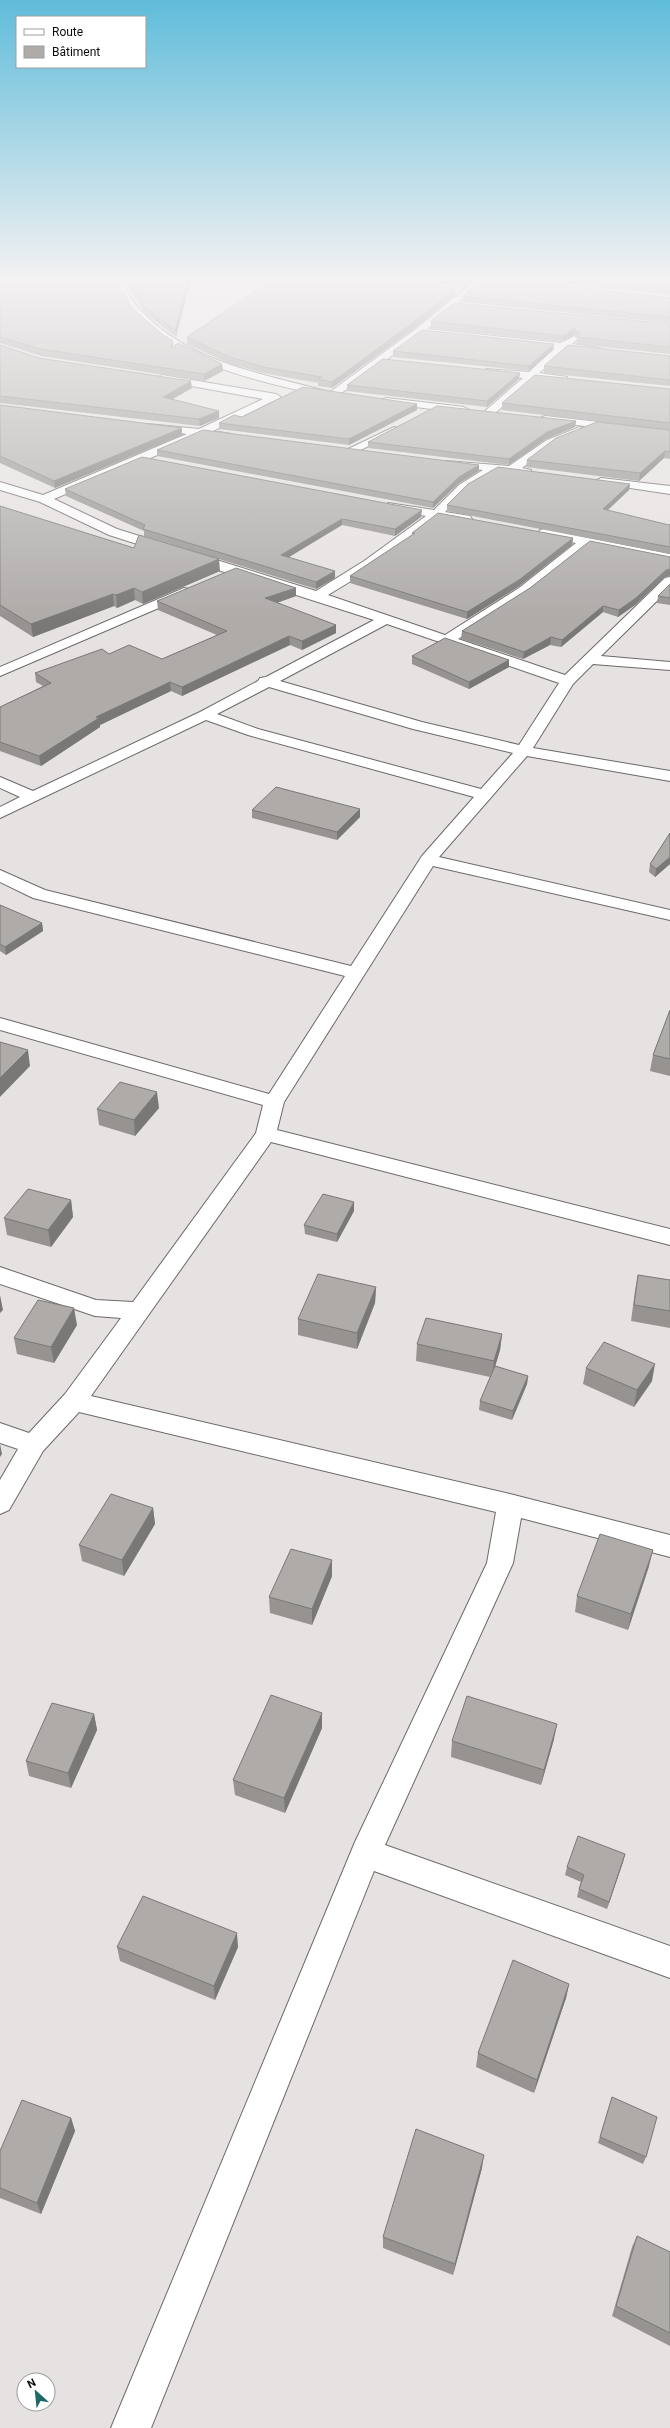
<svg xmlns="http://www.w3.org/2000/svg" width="670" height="2428" font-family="Roboto,sans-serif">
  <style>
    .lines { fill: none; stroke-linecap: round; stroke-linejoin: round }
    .minor-casing { stroke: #6d6968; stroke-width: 2 }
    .minor { fill: #fff; fill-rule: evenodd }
    .wall { fill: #969391 }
    .shaded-wall { fill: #7a7876 }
    .building { fill: #aeaba9; stroke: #7a7876 }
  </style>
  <rect width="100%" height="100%" fill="#e6e2e1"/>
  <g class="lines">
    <defs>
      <path id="minor" d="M113,279h9c4,9 8,20 15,27 47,56 126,68 193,86l86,-63 61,-50h10l-60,50 134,14 57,-50 8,2 -54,49 28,4v4l-34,-2 -27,23 28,4v4l-34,-2 -40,36 -4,1 -5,-3 1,-2 38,-33 -33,-4 -5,-3 1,-2 43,3 26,-24 -134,-14 -85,63 -5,1c-70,-17 -153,-31 -202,-89 -7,-9 -11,-20 -16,-30z
        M162,375l114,19 5,3 -68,34 18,3v4l-29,-2 -148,63 63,30 199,62 48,-30 62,-45 -38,-7 -2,-3 2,-3 46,7 25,-25 24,-15 -37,-5v-4l63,5 38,-26 33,-13 5,3 -1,2 -29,12 -33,24 9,2v4l-34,-2 -30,17 -22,23 25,4 2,3 -2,3 -32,-4 -64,49 -46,28 117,40 74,-47 57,-45 -36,-7 -2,-3 2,-3 4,-1 126,25v8l-81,-16 -60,48 -71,45 107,36 100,-97 5,-1v11l-69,68 69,6v8l-77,-6 -20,20 -40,64 137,23v10l-143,-25 -88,101 231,53v10l-237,-54 -149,236 -7,28 393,99v16l-399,-103 -180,254 419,98 160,41v22l-149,-39 -8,45 -128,282 285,101v32l-296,-107 -223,557h-40l244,-586 132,-279 9,-51 -417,-100 -36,39 -34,59 -9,4v-34l18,-31 -18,-6v-20l29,10 36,-39 56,-76 -26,-2 -95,-32v-17l96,33 37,2 123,-169 7,-28 -263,-75v-12l269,76 76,-118 -312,-78 -33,-16v-12l45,20 306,76 71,-110 52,-59 -226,-62 -42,-15 -206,98v-11l20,-10 -20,-9v-11l33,14 167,-79 58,-31 2,-3 6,-1 108,-57 -265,-85 -69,-33 -40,-12v-8l43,13 144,-61 -39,-6v-4l51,5 64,-30 -105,-19 -1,-2zM387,624l172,59 -40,62 -97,-23 -142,-41zM269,687l144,42 100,24 -32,36 -223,-60 -41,-15z
        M387,398l77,9 5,3 -5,3 -81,-10v-4z
        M546,416l124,14v6l-128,-15v-4z
        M394,427l4,1v4l-44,21h-8l-2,-2z
        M601,478l69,8v8l-73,-11 -2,-2z
        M184,588l5,1 2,3 -2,3 -189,81v-9z"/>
    </defs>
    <use href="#minor" class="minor-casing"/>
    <use href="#minor" class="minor"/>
  </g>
  <path class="wall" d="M0,279l132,29 31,27 10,6v5l49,18 1,7 -19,10 -163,-25 -41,-13z
    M124,279h67l-15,58 -31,-24z
    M406,279h69l-10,8z
    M524,279h146v16z
    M455,295l-40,33 -83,60 -14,-2v-3l-55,-10 -35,-10 -41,-19v-7z
    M463,296l207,2v25l-207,-21z
    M431,321l239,3v30l-94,-10 1,-6 -3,-2 -11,6 -132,-14z
    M0,345l39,13 153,30 -20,11 47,12v7l-19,8 -200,-23z
    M553,350l-24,21 -136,-14v-6z
    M670,356v30l-126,-13v-7z
    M519,379l-32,28 -140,-16v-6z
    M670,389v41l-168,-20v-7z
    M417,404v6l-68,35 -130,-16v-6l23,-6z
    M0,405l182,23v7l-127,53 -55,-25z
    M576,421l-1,6 -29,12 -37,26 -141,-17v-6z
    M670,430v29l-6,-1 -25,23 -113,-14 1,-7z
    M157,450l322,15v6l-21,13 -25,24 -276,-52z
    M630,484l-1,6 -21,20 61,15 1,-1v30l-223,-43v-6z
    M65,489l356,28 -26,19 -53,-11 -54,32 47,21 -19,11 -172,-53v-5l-78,-35z
    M0,506l134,42 86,23 -77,33 -8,-4 -18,8 -3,-2 -81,31 -33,-21z
    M412,533l161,5 -1,7 -54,42 -51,32 -117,-36v-7l62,-41z
    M670,557v19l-5,1 -30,28 -17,12 -15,-5 -42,35 -11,-2 -27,14 -62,-20 1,-8z
    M670,584v21l-13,-2 1,-7z
    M296,588v8l-19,7 59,30 -34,17 -12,-5 -108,51 -11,-5 -71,34v2l-59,39 -41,-15v-44l43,-21 -7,-4 -1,-9 74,-19 53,5 55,-24 -59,-25 -1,-9z
    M412,656l97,4v7l-40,22 -57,-25z
    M360,809v8l-23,23 -85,-22v-8z
    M670,833v31l-15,13 -6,-5 1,-8z
    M0,905l42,18 1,8 -37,24 -6,-4z
    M670,1010v66l-20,-5 3,-16z
    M159,1108l-24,28 -36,-11 -2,-16z
    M71,1200l2,17 -22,30 -44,-12 -3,-17z
    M354,1202v9l-17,31 -32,-8 -1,-9z
    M638,1275l32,5v48l-39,-7 4,-30z
    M376,1287l-1,16 -18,46 -59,-14v-16z
    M77,1325l-23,38 -37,-9 -3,-16z
    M502,1334l-2,16 -5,16 33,10 -1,8 -15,36 -33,-10 1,-9 10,-24 -74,-16 1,-17z
    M586,1368l66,13 -18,26 -51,-23z
    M153,1508l2,16 -31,52 -42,-15 -3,-16z
    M649,1566l-21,64 -53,-18 2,-16z
    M332,1576l-20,49 -42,-12 -1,-16z
    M322,1713v15l-37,85 -50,-18 -2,-15z
    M94,1714l3,16 -26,58 -42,-12 -3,-15z
    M554,1739l-13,46 -90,-28 1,-16z
    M625,1854l-2,8 -16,47 -30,-12 2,-8 2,-7 -16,-7 2,-8z
    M117,1947h121l-23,53 -95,-39z
    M569,1984l-3,14 -32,95 -58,-26 2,-14z
    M612,2097l34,60 -3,7 -45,-21z
    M71,2118l4,13 -34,83 -41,-16v-47z
    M482,2168l-29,107 -70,-27v-11z
    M637,2236l33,16v94l-58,-30 20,-69z"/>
  <path class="shaded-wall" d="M189,279h2l-15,58 -1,-7z
    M467,279h8l-10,8v-6z
    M456,289l-1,6 -40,33 -83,60v-6z
    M574,329v7l-11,6v-6z
    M554,344l-1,6 -24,21v-5z
    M222,364l1,7 -19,10v-7z
    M520,373l-1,6 -32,28v-6z
    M191,381l1,7 -28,16 -1,-7z
    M417,404v6l-68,35v-6z
    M219,411v7l-19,8 -1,-7z
    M576,421l-1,6 -29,12 -37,26v-6l38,-27z
    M182,428v7l-127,53 -1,-7z
    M665,451l-1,7 -25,23 1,-8z
    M479,465v6l-21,13 -25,24v-6l26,-25z
    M630,484l-1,6 -27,25 1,-6z
    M422,510l-1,7 -26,19v-7z
    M342,519v6l-61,37v-7z
    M573,538l-1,7 -54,42 -51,32v-7z
    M219,559l1,12 -77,33 -1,-12z
    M670,569v7l-5,1 -30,28 -17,12 1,-7 47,-40z
    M335,571v7l-19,11v-7z
    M134,588l1,12 -18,8 -1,-13z
    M296,588v8l-31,11v-9z
    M113,594l1,12 -81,31 -2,-13z
    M603,606v6l-42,35 1,-7z
    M336,625v8l-34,17v-9z
    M289,636l1,9 -108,51v-9z
    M551,637l-1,8 -27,14 1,-7z
    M509,660v7l-40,22v-7z
    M170,682l1,9 -71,34v2l-59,39 -2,-10 57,-39z
    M360,809v8l-23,23v-8z
    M670,857v7l-15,13 1,-8z
    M42,923l1,8 -37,24 -1,-8z
    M28,1050l2,16 -30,31v-19z
    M157,1092l2,16 -24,28 -1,-16z
    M71,1200l2,17 -22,30 -3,-17z
    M354,1202v9l-17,31v-8z
    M376,1287l-1,16 -18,46v-16z
    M0,1295l3,15 -3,3z
    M74,1308l3,17 -23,38 -3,-16z
    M502,1334l-2,16 -8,27 2,-16z
    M655,1364l-3,17 -18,26 3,-17z
    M528,1376l-1,8 -15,36 1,-9z
    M0,1444l2,10 -2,3z
    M153,1508l2,16 -31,52 -2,-16z
    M653,1550l-4,16 -21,64 3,-16z
    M332,1560v16l-20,49v-16z
    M322,1713v15l-37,85 -1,-15z
    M94,1714l3,16 -26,58 -3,-15z
    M557,1724l-3,15 -13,46 3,-15z
    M625,1854l-2,8 -16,47 2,-7z
    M237,1933l1,14 -23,53 -1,-14z
    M569,1984l-3,14 -32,95 3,-13z
    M71,2118l4,13 -34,83 -4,-11z
    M484,2155l-2,13 -29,107 2,-11z"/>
  <path class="building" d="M0,279h116l16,29 31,27 10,6 -2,7 7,-5 44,21 -18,10 -163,-25 -41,-12z
    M127,279h62l-14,51 -30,-23z
    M274,279h112l70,10 -41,32 -83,61 -14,-3 4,-2 -59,-10 -36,-11 -40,-19z
    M450,279h17l-2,2z
    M484,279h17l169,19v19l-207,-21z
    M580,279h90v10z
    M454,303l216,21v23l-93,-10 3,-4 -6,-4 -11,7 -132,-15z
    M422,330l132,14 -25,22 -136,-15z
    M0,345l39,13 152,23 -28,16 56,14 -20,8 -199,-23z
    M568,345l102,11v24l-126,-14z
    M383,359l137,14 -33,28 -140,-16z
    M535,375l135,14v34l-168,-20z
    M303,387l114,17 -68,35 -130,-16 15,-8 8,2z
    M0,405l182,23 -128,53 -54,-25z
    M437,406l139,15 -29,11 -38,27 -141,-17z
    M597,422l73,8v22l-5,-1 -25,22 -113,-13 29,-22z
    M203,430l276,35 -20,12 -26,25 -276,-52z
    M142,457l280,53 -27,19 -53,-10 -61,36 54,16 -19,11 -173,-53 2,-4 -80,-36z
    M498,467l132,17 -27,25 66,16 1,-1v23l-223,-42 21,-21z
    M0,506l134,42 5,-13 80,24 -77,33 -8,-4 -18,7 -3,-1 -82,30 -31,-19z
    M438,513l135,25 -54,42 -52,32 -117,-36 65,-43h-3z
    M590,541l80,16v12l-4,1 -30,28 -17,12 -16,-4 -41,34 -11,-3 -27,15 -62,-21 68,-43z
    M236,568l60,20 -31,10 71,27 -34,16 -13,-5 -107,51 -12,-5 -74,35 3,1 -60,38 -39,-14v-35l51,-24 -16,-10 67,-24 7,5 20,-9 33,14 65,-28 -70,-30z
    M670,584v14l-12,-2z
    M445,638l64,22 -40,22 -57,-26z
    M276,787l84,22 -23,23 -85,-22z
    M670,833v24l-14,12 -6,-5z
    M0,905l42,18 -37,24 -5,-3z
    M670,1010v49l-17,-4z
    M0,1042l28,8 -28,28z
    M120,1082l37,10 -23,28 -37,-11z
    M28,1189l43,11 -23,30 -44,-12z
    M323,1194l31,8 -17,32 -33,-9z
    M318,1274l58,13 -19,46 -59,-14z
    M638,1275l32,5v31l-36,-6z
    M38,1300l36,8 -23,39 -37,-9z
    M426,1318l76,16 -8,27 -77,-17z
    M604,1342l51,22 -18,26 -51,-22z
    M495,1366l33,10 -15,35 -33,-10z
    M111,1494l42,14 -31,52 -43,-15z
    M600,1534l53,16 -22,64 -54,-18z
    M291,1549l41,11 -20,49 -43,-12z
    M271,1695l51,18 -38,85 -51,-18z
    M467,1696l90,28 -13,46 -92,-29z
    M52,1703l42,11 -26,59 -42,-12z
    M578,1836l47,18 -16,48 -30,-13 5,-14 -17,-8z
    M143,1896l94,37 -23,53 -97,-39z
    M513,1960l56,24 -32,96 -59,-27z
    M612,2097l45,20 -11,40 -46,-20z
    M22,2100l49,18 -34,85 -37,-15v-37z
    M416,2129l68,26 -29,109 -72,-27z
    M637,2236l33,16v81l-54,-27z"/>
  <linearGradient id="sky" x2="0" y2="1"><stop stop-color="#5fbcda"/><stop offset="0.45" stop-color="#f4f2f2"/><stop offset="1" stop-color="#f4f2f2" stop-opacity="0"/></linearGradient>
  <rect width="670" height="619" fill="url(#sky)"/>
  <rect x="16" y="16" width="130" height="52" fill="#ffffff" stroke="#9f9e9e"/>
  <rect x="24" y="29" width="20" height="6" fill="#ffffff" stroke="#9f9e9e"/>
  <text x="52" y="36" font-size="12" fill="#0e0d0c">Route</text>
  <rect x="24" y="46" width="20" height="12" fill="#aeaba9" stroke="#9f9e9e"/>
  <text x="52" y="56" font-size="12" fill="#0e0d0c">Bâtiment</text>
  <g transform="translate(36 2392) rotate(333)"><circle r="19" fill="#ffffff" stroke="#9f9e9e"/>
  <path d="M0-3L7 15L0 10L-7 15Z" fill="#1d6967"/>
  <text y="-6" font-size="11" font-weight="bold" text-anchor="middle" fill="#0e0d0c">N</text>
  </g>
</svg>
